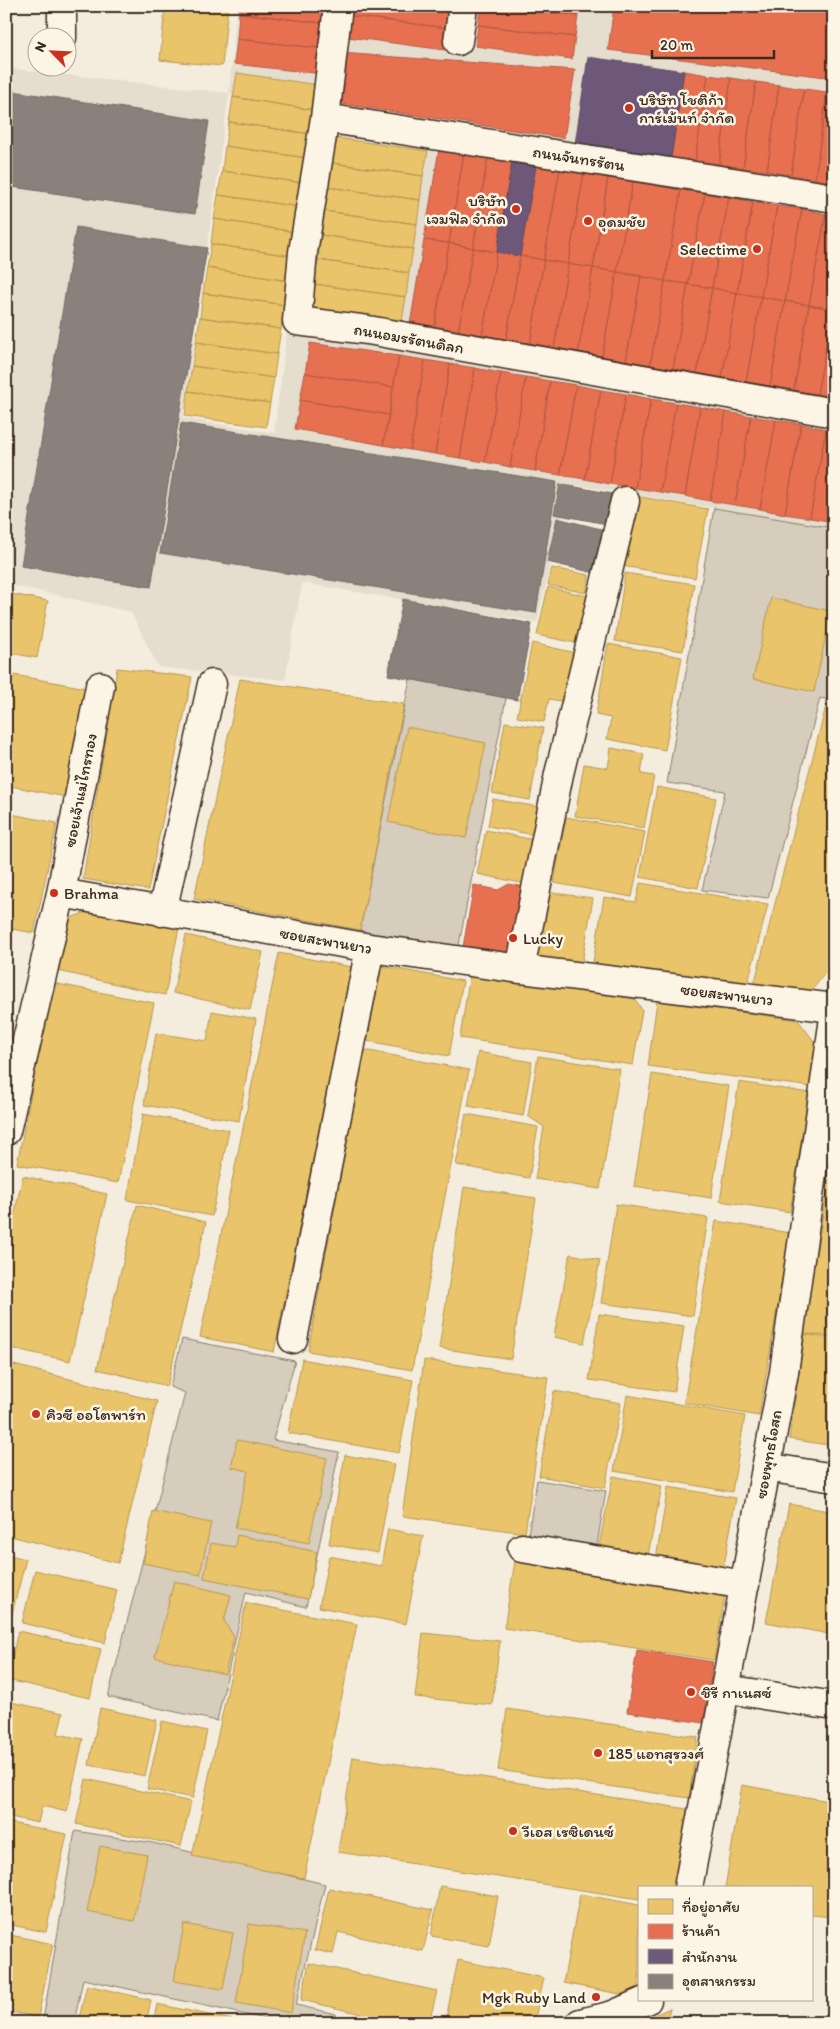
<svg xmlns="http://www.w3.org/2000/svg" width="840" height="2029" font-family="Itim,'Playpen Sans Thai',sans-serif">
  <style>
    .built { fill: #e5ddce; fill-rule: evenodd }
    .green { fill: #d6cdbd; stroke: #887c6e }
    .homes { fill: #e9c46a; stroke: #b59653 }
    .shops { fill: #e76f51; stroke: #b35a42 }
    .offices { fill: #6d597a; stroke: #5e4b5e }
    .industry { fill: #8a817c; stroke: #726760 }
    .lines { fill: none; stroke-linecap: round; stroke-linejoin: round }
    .minor-casing { stroke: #3b2a1e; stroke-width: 31 }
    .minor { stroke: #fcf5e5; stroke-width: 28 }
    .poi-dot { fill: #c8321e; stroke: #fcf5e5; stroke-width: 2 }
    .labels { text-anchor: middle; stroke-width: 5; stroke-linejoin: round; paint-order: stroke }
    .poi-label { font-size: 16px; fill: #3b2a1e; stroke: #fcf5e5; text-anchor: start }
    .street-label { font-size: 16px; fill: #3b2a1e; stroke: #fcf5e5 }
  </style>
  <rect width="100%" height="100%" fill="#f4eddd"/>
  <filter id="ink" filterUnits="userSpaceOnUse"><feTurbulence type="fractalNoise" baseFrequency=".02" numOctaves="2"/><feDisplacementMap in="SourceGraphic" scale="10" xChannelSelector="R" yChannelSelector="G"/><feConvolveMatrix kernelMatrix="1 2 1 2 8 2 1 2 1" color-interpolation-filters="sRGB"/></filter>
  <g filter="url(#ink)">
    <path class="built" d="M237,6h597v522l-265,-44 -32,138 -235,-39 -17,97 -127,-13 -27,-55 -125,-28v-516l223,25zM229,93l87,13 -42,327 -91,-15z"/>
    <path class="green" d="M714,508l120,20v173l-14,-3 -52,200 -66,-8 23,-99 -58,-8z
      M410,679l96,19 -48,252 -93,-17 -5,-3z
      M182,1339l113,22 -22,79 66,12 -33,155 -60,-15 -29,129 -109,-24 77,-304 -15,-6z
      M537,1480l69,11 -10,60 -69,-10z
      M75,1831l78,12 172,41 -29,121 40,9 -2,9h-64v-3l-187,-41 -9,44 -31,-3z"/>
    <path class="homes" d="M165,6h63l-6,60 -62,-6z
      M237,73l81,12 -4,25 -81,-13z
      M233,97l81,13 -3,24 -82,-12z
      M229,122l82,12 -4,24 -82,-12z
      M336,138l92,13 -5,25 -91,-13z
      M225,146l82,12 -4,25 -81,-12z
      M332,163l91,13 -3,24 -92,-13z
      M222,171l81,12 -3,24 -82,-12z
      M328,187l92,13 -3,24 -92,-13z
      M218,195l82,12 -5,25 -81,-13z
      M325,211l92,13 -4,25 -92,-14z
      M214,219l81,13 -3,24 -81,-12z
      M321,235l92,14 -4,24 -91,-13z
      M211,244l81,12 -4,25 -81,-13z
      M318,260l91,13 -3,24 -92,-13z
      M207,268l81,13 -3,24 -82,-12z
      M314,284l92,13 -4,24 -92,-13z
      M203,293l82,12 -4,24 -81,-12z
      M200,317l81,12 -4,25 -81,-12z
      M196,342l81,12 -3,24 -82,-12z
      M192,366l82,12 -4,25 -82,-12z
      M188,391l82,12 -4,24 -81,-11z
      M635,496l73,13 -13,69 -73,-12z
      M552,568l37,7 -3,18 -38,-8z
      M625,573l69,11 -11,67 -68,-10z
      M548,587l39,9 -11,47 -39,-8z
      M6,593l42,8 -11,57 -31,-6z
      M771,598l60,13 -17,81 -61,-13z
      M532,643l44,10 -10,49 -17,-3 -5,23 -27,-5z
      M608,644l74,13 -17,93 -58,-11 4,-21 -15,-3z
      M117,668l75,9 -44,213 -65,-11z
      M14,675l78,14 -21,109 -65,-13v-69z
      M240,679l164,25 -44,226 -166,-31z
      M826,706l8,2v245l-5,15 -20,26 -55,-9z
      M505,722l38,6 -13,72 -38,-7z
      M407,727l79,16 -20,95 -78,-16z
      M611,748l33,6 -3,20 13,2 -10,52 -69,-12 9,-52 24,4z
      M657,787l59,11 -18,90 -58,-11z
      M493,799l46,8 -5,28 -46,-9z
      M6,813l51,10 -23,110 -28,-5z
      M566,817l79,15 -13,65 -78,-14z
      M486,830l48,10 -8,44 -49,-10z
      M640,883l128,21 -21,83 -155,-19 12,-71 32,5z
      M545,892l48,6 -12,71 -48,-7z
      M94,909l85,19 -14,67 -107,-24 13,-53z
      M186,935l77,17 -13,58 -77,-17z
      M279,953l73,14 -78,385 -74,-15z
      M381,966l82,15 -14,75 -82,-15z
      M470,973l165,26 7,11 -9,55 -173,-27z
      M53,983l101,20 -36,180 -101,-19z
      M657,1001l141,19 22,29 -7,38 -165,-21z
      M212,1011l44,8 -17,102 -95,-16 12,-72 51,8z
      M364,1050l105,20 -57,300 -104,-19z
      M478,1052l54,10 -9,54 -55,-10z
      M538,1056l82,13 -20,120 -65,-10 9,-52 -16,-11z
      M652,1074l77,12 -18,112 -77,-12z
      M739,1082l70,11 -19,119 -70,-11z
      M143,1114l86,16 -17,86 -85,-16z
      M466,1114l72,13 -9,51 -73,-13z
      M23,1176l84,18 -37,167 -64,-14v-97z
      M829,1179h5v158l-32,-4z
      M464,1187l72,11 -25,161 -72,-11z
      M616,1204l92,14 -15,98 -92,-13z
      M137,1205l69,17 -39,164 -70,-17z
      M716,1221l74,12 -31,183 -75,-13z
      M570,1254l30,6 -16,83 -30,-6z
      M599,1314l85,12 -10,66 -85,-12z
      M805,1334l29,5v107l-45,-7z
      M302,1359l111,21 -14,73 -111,-20z
      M424,1360l124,17 -23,156 -123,-17z
      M6,1363l151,38 -39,162 -112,-28z
      M554,1391l67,12 -16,85 -66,-12z
      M627,1395l118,21 -13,76 -118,-21z
      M237,1440l90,18 -18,85 -74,-15 13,-57 -17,-4z
      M345,1455l49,9 -16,89 -49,-9z
      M613,1476l49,10 -14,69 -49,-10z
      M668,1487l68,11 -13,73 -67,-12z
      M789,1504l45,8v123l-68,-13z
      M153,1511l58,12 -11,52 -57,-12z
      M388,1529l35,7 -17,88 -87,-17 10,-51 52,10z
      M237,1535l80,17 -9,47 -104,-21 7,-35 24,4z
      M6,1554l20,5 -20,78z
      M516,1555l210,33 -12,72 -210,-32z
      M35,1570l82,20 -12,53 -83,-20z
      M174,1581l57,14 -7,26 10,16 -9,37 -70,-17z
      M246,1603l111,21 -53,254 -112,-22z
      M18,1631l83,18 -11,49 -83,-18z
      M423,1633l77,8 -8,64 -77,-8z
      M6,1701l57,12 -5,21 25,5 -16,73 -25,-6 -4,17 -32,-7z
      M100,1708l57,12 -12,56 -56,-11z
      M507,1709l191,28 -9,61 -191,-28z
      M162,1721l45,10 -14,67 -46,-9z
      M353,1757l334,52 -12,79h-36v11l-301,-47z
      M86,1779l105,23 -10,44 -105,-22z
      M742,1785l92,17v115l-23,-2v-27h-86z
      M6,1822l61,12 -21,98 -40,-8z
      M100,1846l47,9 -13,66 -47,-9z
      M440,1886l58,10 -9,50 -58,-10z
      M329,1888l104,22 -10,41 -85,-19 -5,22 -18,-4z
      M580,1894l59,11v89l-4,3 -72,-14z
      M184,1924l49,9 -10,56 -49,-8z
      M249,1924l56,9 -14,80 -55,-10z
      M6,1934l47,10 -15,73 -32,-6z
      M458,1960l86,18 -10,45h-89z
      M309,1963l128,28 -8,32h-28l-100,-23z
      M87,1985l64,15 -5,23h-68z
      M157,2004l90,19h-94z
      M670,2008l-4,15h-29z"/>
    <path class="shops" d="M240,6h91l-1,18 -91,-11z
      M352,6h91l7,1 -3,21 -96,-12z
      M480,6h22l76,10 -3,21 -97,-12z
      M502,6h77l-1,10z
      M614,6h220v72l-226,-28z
      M239,13l91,11 -3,25 -90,-10z
      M351,16l96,12 -2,22 -97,-13z
      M478,25l97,12 -3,22 -97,-13z
      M237,39l90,10 -4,25 -89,-10z
      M340,53l235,17 -11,68 -228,-35z
      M684,71l24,4 -13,86 -24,-3z
      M708,75l23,3 -12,86 -24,-3z
      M731,78l25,4 -13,86 -24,-4z
      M756,82l23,3 -12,86 -24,-3z
      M779,85l25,4 -13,86 -24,-4z
      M804,89l23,3 -12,87 -24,-4z
      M827,92l7,1v89l-19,-3z
      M439,149l25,4 -15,90 -25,-3z
      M464,153l24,4 -15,91 -24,-5z
      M488,157l24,4 -15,91 -24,-4z
      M536,166l24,3 -16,91 -24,-4z
      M560,169l24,4 -16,91 -24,-4z
      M584,173l24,5 -15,90 -25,-4z
      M608,178l25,3 -16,91 -24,-4z
      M633,181l48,9 -16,91 -48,-9z
      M681,190l24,3 -17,91 -23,-3z
      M705,193l24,4 -17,91 -24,-4z
      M729,197l24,5 -16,91 -25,-5z
      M753,202l24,4 -16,91 -24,-4z
      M777,206l25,3 -17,92 -24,-4z
      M802,209l24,5 -17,91 -24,-4z
      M826,214l8,1 -1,94 -24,-4z
      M424,240l25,3 -15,86 -24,-4z
      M449,243l24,5 -15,84 -24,-3z
      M473,248l24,4 -15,84 -24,-4z
      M497,252l23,4 -14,85 -24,-5z
      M520,256l24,4 -14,85 -24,-4z
      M544,260l24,4 -14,85 -24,-4z
      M568,264l25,4 -15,85 -24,-4z
      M593,268l24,4 -15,85 -24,-4z
      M617,272l24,4 -15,85 -24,-4z
      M641,276l24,5 -15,85 -24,-5z
      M665,281l23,3 -15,85 -23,-3z
      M688,284l24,4 -15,86 -24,-5z
      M712,288l25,5 -15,85 -25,-4z
      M737,293l24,4 -15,85 -24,-4z
      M761,297l24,4 -15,85 -24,-4z
      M785,301l24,4 -15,85 -24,-4z
      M809,305l24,4 -16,85 -23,-4z
      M833,309l1,1v87l-17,-3z
      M310,343l89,13 -6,31 -88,-14z
      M399,356l26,4 -15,90 -27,-5z
      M425,360l25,4 -15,90 -25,-4z
      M450,364l25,4 -15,90 -25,-4z
      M475,368l26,5 -16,89 -25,-4z
      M305,373l88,14 -4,28 -89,-15z
      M501,373l25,4 -16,90 -25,-5z
      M526,377l24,4 -15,90 -25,-4z
      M550,381l26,4 -16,90 -25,-4z
      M576,385l25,5 -16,89 -25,-4z
      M601,390l25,4 -16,90 -25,-5z
      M626,394l25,5 -16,89 -25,-4z
      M651,399l25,4 -16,89 -25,-4z
      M300,400l89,15 -6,30 -88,-16z
      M676,403l24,4 -15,89 -25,-4z
      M700,407l26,5 -16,89 -25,-5z
      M726,412l25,4 -16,89 -25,-4z
      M751,416l25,4 -16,89 -25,-4z
      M776,420l25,4 -16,90 -25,-5z
      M801,424l25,5 -16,89 -25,-4z
      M826,429l8,1v92l-24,-4z
      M509,884l16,3 -13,69 -49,-9 11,-62 24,5z
      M637,1650l76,12 -9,61 -77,-11z"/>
    <path class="offices" d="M588,57l96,14 -13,87 -96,-14z
      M512,161l24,5 -16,90 -23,-4z"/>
    <path class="industry" d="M6,90l203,31 -14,93 -189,-28z
      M76,227l131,21 -56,339 -130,-21z
      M181,423l376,59 -21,131 -376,-60z
      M560,484l53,10 -6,30 -53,-10z
      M557,518l48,12 -10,43 -48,-11z
      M403,599l129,25 -15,76 -129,-25z"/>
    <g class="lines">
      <defs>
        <path id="minor" d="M62,6v32
          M338,6l-13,112 -22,134 -6,69 71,9 466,83
          M458,41l5,-35
          M325,118l509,80
          M61,893l39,-207
          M162,912l50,-228
          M520,969l39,-195 66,-273
          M6,1131l55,-238 309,55 150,21 314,39
          M293,1339l77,-391
          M766,1467l68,11
          M522,1548l223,37
          M726,1689l108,17
          M688,1888l96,-516 50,-354
          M580,2023l33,-8 34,-15"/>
      </defs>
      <use href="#minor" class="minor-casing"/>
      <use href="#minor" class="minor"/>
    </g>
  </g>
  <g class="poi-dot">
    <circle cx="629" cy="108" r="5"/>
    <circle cx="516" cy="209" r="5"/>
    <circle cx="588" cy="221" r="5"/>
    <circle cx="757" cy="249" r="5"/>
    <circle cx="54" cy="893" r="5"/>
    <circle cx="513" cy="938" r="5"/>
    <circle cx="36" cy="1414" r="5"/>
    <circle cx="691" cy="1692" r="5"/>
    <circle cx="598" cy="1753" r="5"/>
    <circle cx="513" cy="1831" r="5"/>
    <circle cx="596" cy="1997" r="5"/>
  </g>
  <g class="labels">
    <g class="poi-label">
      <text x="639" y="105">บริษัท โชติก้า<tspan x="639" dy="18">การ์เม้นท์ จำกัด</tspan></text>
      <text x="506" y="206" text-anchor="end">บริษัท<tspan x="506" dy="18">เจมฟิล จํากัด</tspan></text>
      <text x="598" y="227">อุดมชัย</text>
      <text x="747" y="255" text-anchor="end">Selectime</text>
      <text x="64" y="899">Brahma</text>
      <text x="523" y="944">Lucky</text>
      <text x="46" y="1420">คิวซี ออโตพาร์ท</text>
      <text x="701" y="1698">ชิรี กาเนสซ์</text>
      <text x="608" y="1759">185 แอทสุรวงศ์</text>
      <text x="523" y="1837">วีเอส เรซิเดนซ์</text>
      <text x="586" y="2003" text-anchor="end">Mgk Ruby Land</text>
    </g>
    <g class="street-label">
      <text transform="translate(579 158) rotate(9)" y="6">ถนนจันทรรัตน</text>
      <text transform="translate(409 338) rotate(10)" y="6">ถนนอมรรัตนดิลก</text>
      <text transform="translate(80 790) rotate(-79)" y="6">ซอยเจ้าแม่ไทรทอง</text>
      <text transform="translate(326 940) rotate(10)" y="6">ซอยสะพานยาว</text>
      <text transform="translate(727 994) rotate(7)" y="6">ซอยสะพานยาว</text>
      <text transform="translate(768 1454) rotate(-80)" y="6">ซอยพุทธโอสถ</text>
    </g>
  </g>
  <rect width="840" height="2029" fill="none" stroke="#fcf5e5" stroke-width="25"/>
  <rect x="12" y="12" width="815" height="2004" fill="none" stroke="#3b2a1e" stroke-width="2" filter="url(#ink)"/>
  <rect x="638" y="1886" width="175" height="115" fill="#fcf5e5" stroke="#afa495"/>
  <rect x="648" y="1899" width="25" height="15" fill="#e9c46a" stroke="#afa495"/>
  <text x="682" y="1912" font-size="15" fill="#3b2a1e">ที่อยู่อาศัย</text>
  <rect x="648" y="1924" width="25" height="15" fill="#e76f51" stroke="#afa495"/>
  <text x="682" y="1936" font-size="15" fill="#3b2a1e">ร้านค้า</text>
  <rect x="648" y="1949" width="25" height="15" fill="#6d597a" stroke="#afa495"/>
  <text x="682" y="1962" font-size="15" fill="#3b2a1e">สำนักงาน</text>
  <rect x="648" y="1974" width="25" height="15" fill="#8a817c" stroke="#afa495"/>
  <text x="682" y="1986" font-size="15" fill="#3b2a1e">อุตสาหกรรม</text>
  <g transform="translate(52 52) rotate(294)"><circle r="24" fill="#fcf5e5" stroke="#afa495"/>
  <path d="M0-4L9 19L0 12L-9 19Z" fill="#c8321e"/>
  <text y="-8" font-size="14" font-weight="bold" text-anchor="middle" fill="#3b2a1e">N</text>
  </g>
  <path d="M652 50v8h122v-8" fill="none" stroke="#3b2a1e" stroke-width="2.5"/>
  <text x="660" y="50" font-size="15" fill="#3b2a1e" stroke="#fcf5e5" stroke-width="4" paint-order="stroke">20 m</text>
</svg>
